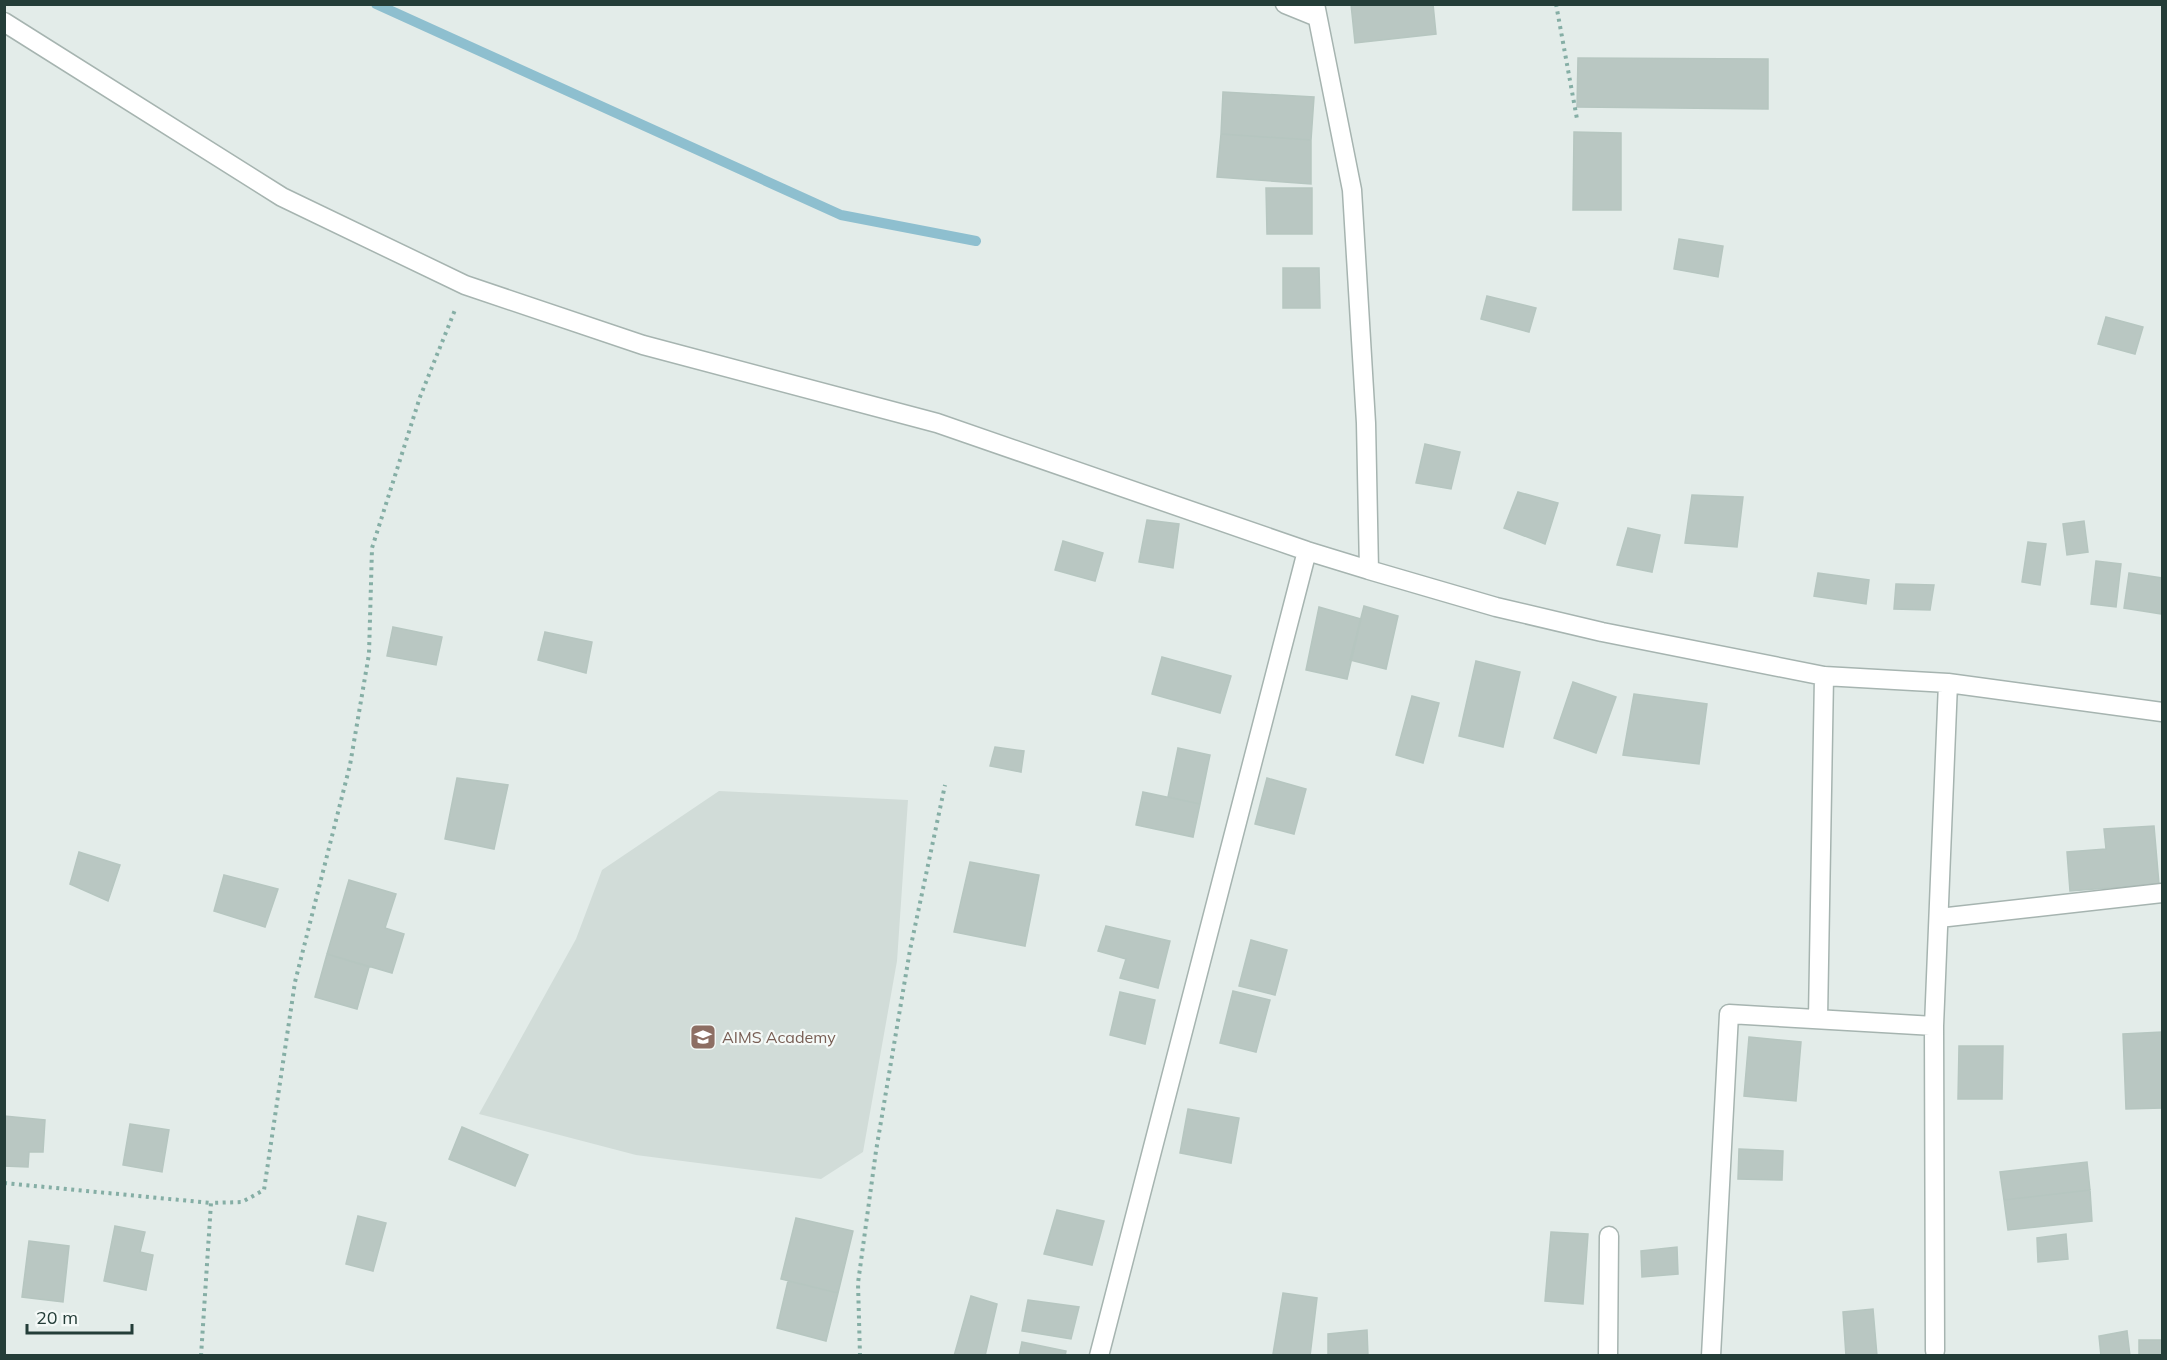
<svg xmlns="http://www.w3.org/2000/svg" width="2167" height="1360" font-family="Mulish,sans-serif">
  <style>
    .built { fill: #d1dcd8 }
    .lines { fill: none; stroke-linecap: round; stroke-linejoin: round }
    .stream { stroke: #8ebfcf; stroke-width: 10 }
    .building { fill: #b9c7c2; stroke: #b6c6c0; stroke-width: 1.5 }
    .minor-casing { stroke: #a6b4b0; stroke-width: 21 }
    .path { stroke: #85aea5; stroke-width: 4; stroke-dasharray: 3 4.5; stroke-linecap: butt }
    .minor { stroke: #fff; stroke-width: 18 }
    .labels { text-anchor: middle; stroke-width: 4.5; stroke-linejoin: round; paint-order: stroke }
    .education-label { font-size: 16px; fill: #785e54; stroke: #f4f9f7; text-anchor: start }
  </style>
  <rect width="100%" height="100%" fill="#e3ece9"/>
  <path class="built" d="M719,791l189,9 -11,161 -34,191 -42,27 -185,-24 -157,-41 97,-175 26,-69z"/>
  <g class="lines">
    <path class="stream" d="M376,4l465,211 135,26"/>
  </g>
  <path class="building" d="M1351,4h82l3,30 -81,9z
    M1578,58l190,1v50l-191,-2z
    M1223,92l91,5 -3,43 -90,-6z
    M1574,132l47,1v77h-48z
    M1221,134l90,6v44l-94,-7z
    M1266,188h46v46h-45z
    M1679,239l44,7 -5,31 -44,-8z
    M1283,268h36l1,40h-37z
    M1487,296l49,12 -7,24 -48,-13z
    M2106,317l37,10 -8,27 -37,-10z
    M1425,444l35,8 -9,37 -35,-6z
    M1518,492l40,11 -13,41 -41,-16z
    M1692,495l51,2 -6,50 -52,-4z
    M1147,520l32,4 -6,44 -34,-6z
    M2084,521l4,31 -21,3 -4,-31z
    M1628,528l32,7 -8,37 -35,-7z
    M1063,541l40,12 -8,28 -40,-11z
    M2028,542l18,2 -6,41 -18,-3z
    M2096,561l25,3 -5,43 -25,-3z
    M1818,573l51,7 -3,24 -52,-8z
    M2129,573l33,5v36l-38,-6z
    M1896,584l38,1 -4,25 -36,-1z
    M1364,606l34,10 -12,53 -36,-9z
    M1319,607l42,12 -14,60 -41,-9z
    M393,627l49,10 -6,28 -49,-9z
    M545,632l47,10 -6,31 -48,-13z
    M1162,657l69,19 -11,37 -68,-19z
    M1476,661l44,11 -17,75 -44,-11z
    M1573,682l43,15 -20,56 -42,-15z
    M1634,694l73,10 -8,60 -76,-9z
    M1412,696l27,7 -16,60 -27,-8z
    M995,747l29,4 -3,21 -31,-6z
    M1178,748l32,7 -10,49 -32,-7z
    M457,778l51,7 -14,64 -49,-10z
    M1267,778l39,11 -12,45 -39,-10z
    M1143,792l57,12 -7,33 -57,-12z
    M2154,826l5,58 -89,7 -3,-39 39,-3 -2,-20z
    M79,852l41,13 -12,36 -38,-17z
    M970,862l69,13 -14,71 -71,-14z
    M224,875l54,14 -13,38 -51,-16z
    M349,880l47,14 -11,34 19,6 -12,39 -65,-19z
    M1106,926l64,15 -12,47 -38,-10 6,-19 -28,-8z
    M1251,940l36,10 -12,45 -36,-9z
    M327,954l42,13 -12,42 -42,-12z
    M1233,991l37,9 -14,52 -36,-9z
    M1120,992l35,8 -10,44 -35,-9z
    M2162,1032v76l-36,1 -3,-75z
    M1749,1037l52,5 -5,59 -52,-5z
    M1959,1046h44l-1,53h-44z
    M1188,1109l51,9 -8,45 -51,-10z
    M4,1116l41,4 -2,32h-14l-1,15 -24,-1z
    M130,1124l39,6 -7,42 -39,-7z
    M462,1127l66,28 -13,31 -66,-27z
    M1739,1149l44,2 -1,29 -44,-1z
    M2087,1162l3,28 -86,10 -4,-28z
    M2090,1190l2,31 -84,9 -4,-30z
    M1057,1210l47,11 -12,44 -48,-11z
    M358,1216l28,7 -13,48 -27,-7z
    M796,1218l57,13 -15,62 -57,-14z
    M115,1226l30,6 -5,20 13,3 -7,35 -42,-9z
    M1551,1232l37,2 -5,70 -38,-3z
    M2066,1234l2,25 -30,3 -1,-24z
    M29,1241l40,5 -6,56 -41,-5z
    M1677,1247l1,27 -36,3 -1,-26z
    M788,1281l50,12 -12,48 -49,-13z
    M1283,1293l34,5 -7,58 -37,-2z
    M971,1296l26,8 -12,52h-31z
    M1028,1300l51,7 -8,32 -49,-8z
    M1873,1309l4,47h-31l-3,-44z
    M1367,1330l1,26h-40v-22z
    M2127,1331l3,25h-29l-2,-20z
    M2139,1340h23v16h-23z
    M1022,1342l44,9 -1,5h-46z"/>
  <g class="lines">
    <defs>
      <path id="minor" d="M1285,4l32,13
        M1315,4l37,186 14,233 3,147 127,37 106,25 222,44 124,7 214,29
        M4,22l278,175 183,88 178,60 294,78 370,128 62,19
        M1939,918l223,-25
        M1818,1019l6,-343
        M1935,1351l-1,-325 14,-343
        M1099,1356l208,-805
        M1608,1356l1,-120
        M1711,1356l18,-342 205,12"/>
    </defs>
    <use href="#minor" class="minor-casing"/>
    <path class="path" d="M1556,4l21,115
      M4,1183l207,20
      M201,1356l10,-153 31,-1 22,-12 31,-208 55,-217 19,-111 3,-106 48,-151 35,-87
      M860,1356l-2,-73 18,-132 34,-201 35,-165"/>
    <use href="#minor" class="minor"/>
  </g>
  <defs>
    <symbol id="school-square" viewBox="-11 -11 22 22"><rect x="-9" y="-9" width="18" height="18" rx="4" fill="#8d6e63" stroke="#f4f9f7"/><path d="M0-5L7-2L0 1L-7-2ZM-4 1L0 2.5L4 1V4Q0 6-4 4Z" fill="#fff"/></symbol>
  </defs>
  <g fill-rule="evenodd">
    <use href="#school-square" x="688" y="1022" width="30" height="30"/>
  </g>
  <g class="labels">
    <g class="education-label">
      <text x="722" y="1043">AIMS Academy</text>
    </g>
  </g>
  <rect width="2167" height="1360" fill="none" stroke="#243d38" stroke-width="12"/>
  <path d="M27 1324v9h105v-9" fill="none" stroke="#243d38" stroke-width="3"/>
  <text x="36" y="1324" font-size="18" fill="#243d38" stroke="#f4f9f7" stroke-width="4.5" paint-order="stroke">20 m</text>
</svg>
